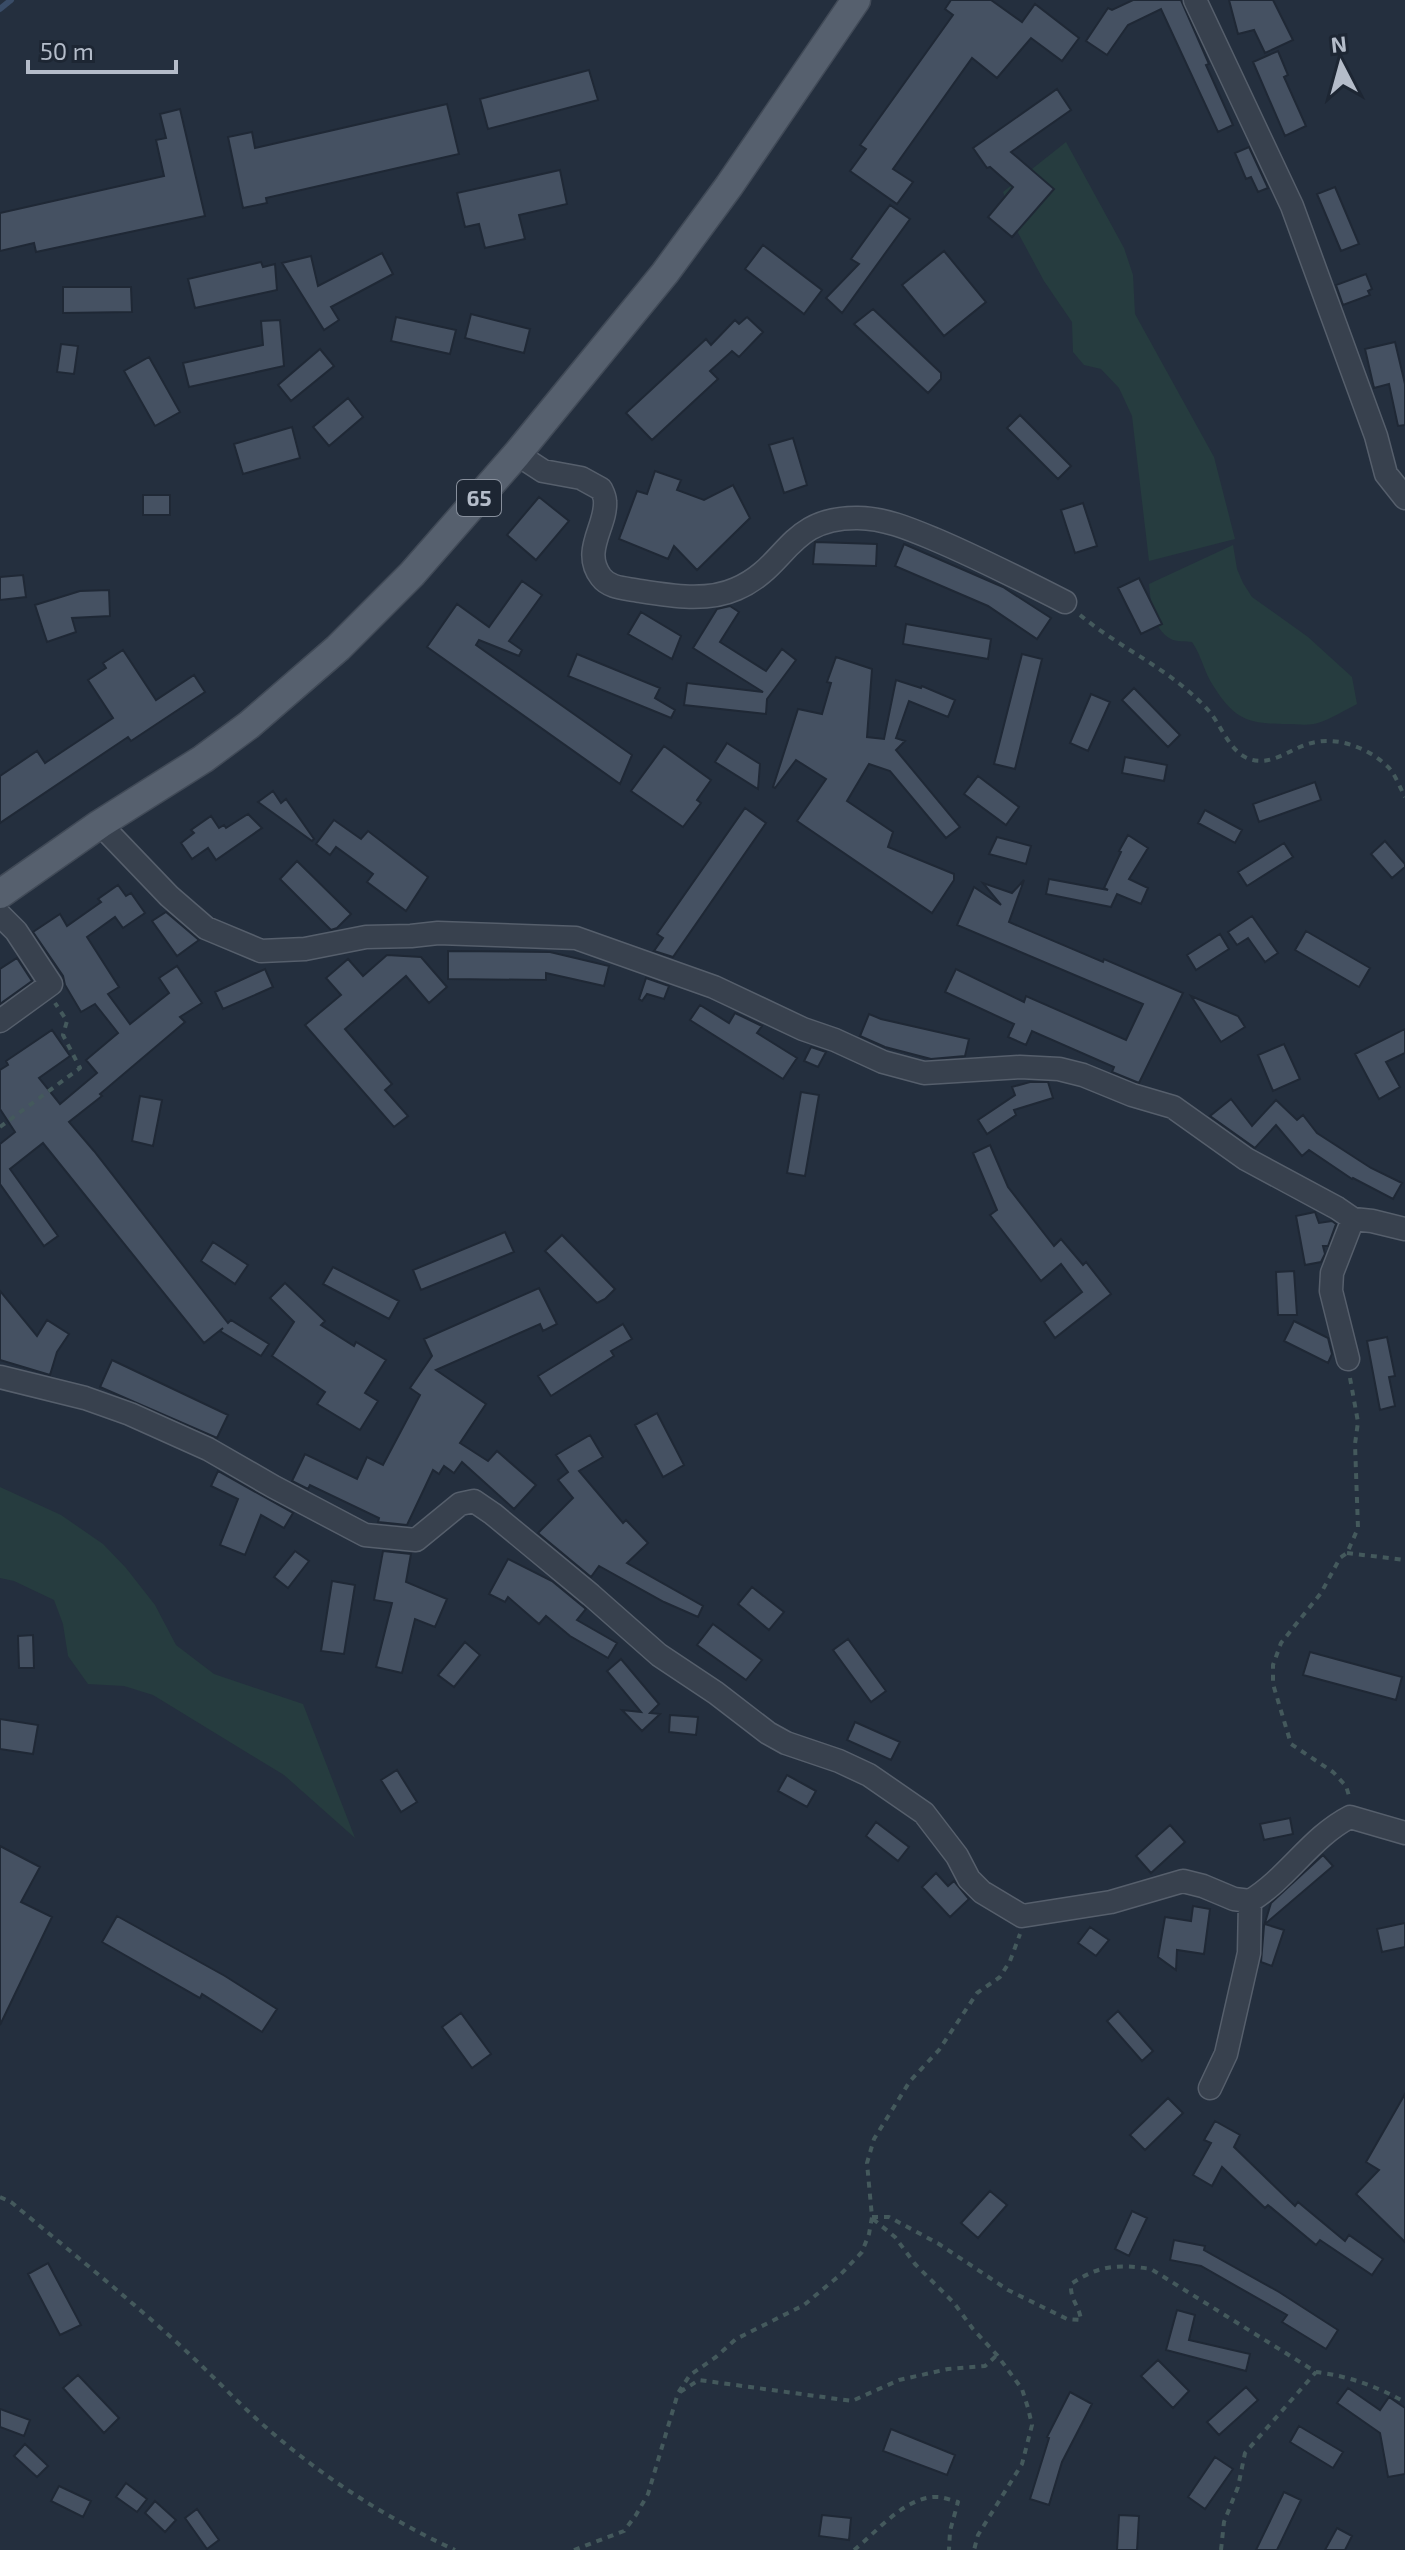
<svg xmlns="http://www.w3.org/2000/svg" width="1405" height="2550" font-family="'Exo 2',sans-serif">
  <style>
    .green { fill: #263c3f }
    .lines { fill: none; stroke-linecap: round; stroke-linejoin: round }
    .stream { stroke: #394c67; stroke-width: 6 }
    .building { fill: #455162; stroke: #1f2835; stroke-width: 2 }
    .minor-casing { stroke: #565f6c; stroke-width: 25 }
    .major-casing { stroke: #414a57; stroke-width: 31 }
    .path { stroke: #44595c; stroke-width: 4; stroke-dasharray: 6 6; stroke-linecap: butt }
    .minor { stroke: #38414e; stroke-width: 22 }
    .major { stroke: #56606e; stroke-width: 28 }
    .labels { text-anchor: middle; stroke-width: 6; stroke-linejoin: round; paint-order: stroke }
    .shield { fill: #1d2633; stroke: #878f9c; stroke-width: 2 }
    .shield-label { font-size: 22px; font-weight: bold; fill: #b4bcc9 }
  </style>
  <rect width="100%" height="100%" fill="#242f3e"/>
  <path class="green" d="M1066,142l58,106 9,27 2,39 79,143 21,82 -86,22 -17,-145 -13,-28 -18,-19 -17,-4 -11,-13 -1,-30 -28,-41 -28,-52 -13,-37z
    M1233,545l4,24 6,14 9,14 56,40 44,40 5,27c-12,6 -26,15 -39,19 -9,3 -22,1 -31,1 -38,0 -52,-4 -73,-37 -10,-14 -12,-31 -22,-45 -6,-1 -16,0 -21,-3 -19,-10 -20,-37 -22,-55z
    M0,1487l61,28 42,29 23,24 29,37 21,40 38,29 89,30 52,134 -71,-63 -131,-80 -29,-9 -36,-2 -20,-28 -5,-32 -9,-24 -40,-19 -14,-3z"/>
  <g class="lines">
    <path class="stream" d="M0,9l11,-9"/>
  </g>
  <path class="building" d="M951,0h40l31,22 13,-18 44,34 -17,23 -31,-23 -34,40 -25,-20 -79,111 20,13 -16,22 -47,-33 16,-22 -6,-4 93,-130 -8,-6z
    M1133,0h48l28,64 -3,1 27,60 -15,7 -57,-123 -33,16 -21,30 -21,-14 22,-33 4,2z
    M1229,0h44l20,40 -28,13 -11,-23 -16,4z
    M1278,51l10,24 -4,2 22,49 -21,10 -32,-74z
    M589,70l9,30 -110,29 -8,-30z
    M1057,89l14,21 -60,42 43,37 -42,48 -24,-20 25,-30 -23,-20 -3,1 -14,-20z
    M447,104l12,50 -193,44 1,5 -24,5 -15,-71 24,-5 3,16z
    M180,109l25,107 -169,36 -2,-9 -34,8v-38l164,-37 -8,-36 10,-2 -6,-24z
    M1249,147l19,41 -10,4 -7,-15 -5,2 -11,-26z
    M560,170l7,34 -48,11 6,24 -40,9 -6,-24 -14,3 -8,-34z
    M1335,187l24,57 -18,7 -24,-57z
    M890,205l20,14 -68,94 -16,-15 33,-34 -8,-5z
    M763,245l59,45 -18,24 -59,-45z
    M944,251l42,51 -42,34 -42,-51z
    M382,253l11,21 -62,33 8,13 -15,10 -42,-67 29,-7 7,30z
    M261,262l2,5 12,-3 2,26 -82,18 -7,-29z
    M1366,274l6,15 -4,2 2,4 -27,10 -7,-20z
    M63,287h68l1,25 -69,1z
    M873,309l68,64v6l-13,14 -74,-69z
    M471,314l59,15 -6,24 -59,-15z
    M396,317l60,13 -6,24 -59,-13z
    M747,317l16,15 -24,25 -7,-6 -22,20 8,8 -66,61 -26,-27 80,-74 5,6 24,-25 4,4z
    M280,320l4,46 -95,21 -6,-24 80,-18 -2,-24z
    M1395,342l10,42v41l-7,1 -9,-42 -15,4 -9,-39z
    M61,344l17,2 -4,28 -17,-2z
    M320,349l14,17 -43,35 -13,-16z
    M149,357l31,55 -25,14 -31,-55z
    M348,398l15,19 -34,29 -16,-19z
    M1020,415l51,51 -13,13 -51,-51z
    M292,427l8,31 -57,16 -9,-30z
    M793,438l14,47 -23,8 -15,-48z
    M655,471l26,9 -4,10 27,10 29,-15 17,33 -53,52 -23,-24 -6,13 -49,-20 18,-48 10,3z
    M143,495h27v20h-27z
    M539,497l30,24 -33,39 -29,-25z
    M1083,503l14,43 -22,7 -14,-43z
    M815,542l62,2 -1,22 -63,-2z
    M904,544l99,43 48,31 -14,21 -49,-33 -93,-40z
    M23,575l3,22 -26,3v-23z
    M1139,578l23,46 -21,10 -23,-46z
    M522,581l20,14 -33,46 13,9 -3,6 -40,-16 -3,5 156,110 -12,29 -193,-137 30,-43 32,23z
    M109,590l1,26 -38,2 4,14 -29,10 -12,-37 45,-14z
    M730,606l9,6 -19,30 46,29 16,-22 14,11 -29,39 -1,15 -82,-9 3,-22 76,9 -70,-44 24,-39z
    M641,612l40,24 -9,23 -44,-25z
    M906,624l85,15 -3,20 -85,-15z
    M123,650l33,50 38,-25 11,17 -74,49 -3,-4 -128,86v-47l37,-25 8,12 68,-45 -25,-38 18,-12 -3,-5z
    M577,654l83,34 -5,10 20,12 -4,8 -103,-42z
    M1022,654l20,5 -27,110 -21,-5z
    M836,657l36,12 -5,68 17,2 12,-59 25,8 1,-2 33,14 -7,17 -39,-16 -13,37 9,3 -9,9 64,77 -14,11 -56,-67 -21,-7 -22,37 46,31 -5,15 66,27v6l-22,33 -135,-92 29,-42 -30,-19 -21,28 -2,-1 25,-78 24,5 9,-31 -4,-1z
    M1134,688l46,47 -12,12 -46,-47z
    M1091,694l19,8 -22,49 -18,-8z
    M727,743l33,21 -2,25 -43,-27z
    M664,746l47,34 -14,20 4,3 -18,24 -52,-36z
    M1125,757l42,8 -3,16 -42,-8z
    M978,776l41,31 -13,18 -42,-31z
    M1315,782l6,18 -62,22 -6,-18z
    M273,791l8,12 5,-4 28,40 -2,2 -54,-39z
    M745,808l21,15 -93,134 -19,-6 9,-13 -6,-4z
    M1205,810l37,20 -7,13 -37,-20z
    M248,814l14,14 -46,32 -8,-12 -16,11 -11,-16 13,-10 -3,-3 20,-14 8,12 5,-3 2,3z
    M334,820l27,19 7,-8 60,46 -22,34 -39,-29 6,-8 -37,-27 -6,8 -14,-11z
    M1128,835l20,13 -19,31 19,9 -7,16 -24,-10 -6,13 -65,-13 3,-15 59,11 -4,-2 17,-36 -2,-1z
    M997,837l34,9 -5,18 -37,-10z
    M1385,841l20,23v3l-13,11 -21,-24z
    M1284,843l9,14 -46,29 -9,-14z
    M297,861l54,53 -14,14 -6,2 -51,-51z
    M1024,880l-15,42 94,40 1,-3 79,34 -44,90 -27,-11 2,-5 -82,-36 -6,14 -18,-8 6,-13 -69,-32 11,-23 68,33 2,-6 100,44 17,-36 -186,-79 17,-38 27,18 -18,-22 29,10z
    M118,885l8,11 5,-3 14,20 -22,15 -8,-11 -28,20 32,50 -11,7 22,30 39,-31 -10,-15 18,-12 25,37 -22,14 5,5 -85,72 2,2 -33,26 25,29 134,172 3,-3 38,24 -8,12 -41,-25 3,-3 -19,15 -161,-200 -33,26 48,67 -14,10 -44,-62v-40l15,-12 -15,-23v-39l8,-5 -2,-4 46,-31 18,26 -31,22 21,26 37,-31 -11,-13 32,-27 -23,-29 -14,8 -16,-27 -2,-9 -30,-44 27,-18 7,12 34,-24 -3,-3z
    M166,912l33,28 -22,16 -25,-35z
    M1252,916l26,37 -13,9 -17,-24 -11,7 -9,-13z
    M1306,931l64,37 -11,19 -64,-37z
    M1220,934l9,15 -33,21 -9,-15z
    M448,951l102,1 59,14 -5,20 -58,-13v7l-98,-1z
    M387,955l34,2 26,30 -18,16 -23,-27 -61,53 47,55 -7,6 23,26 -14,11 -89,-102 36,-30 -15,-17 22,-19 15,17z
    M17,958l15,23 -32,23v-35z
    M265,969l8,18 -50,22 -8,-17z
    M646,978l23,8 -5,13 -17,-5 -5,7 -3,-2z
    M1191,996l47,20 7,11 -24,15z
    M700,1005l29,18 6,-10 27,13 -5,7 40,25 -14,21 -93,-59z
    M869,1014l12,5 88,20 -4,17 -34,3 -46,-12 -25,-11z
    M1405,1029v24l-19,9 14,25 -21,12 -24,-45z
    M1284,1044l16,35 -27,12 -15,-36z
    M811,1047l15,5 -8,15 -14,-6z
    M1030,1082h18l5,16 -39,12 2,5 -29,19 -9,-14 37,-25 -3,-8z
    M801,1092l18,3 -14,81 -18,-3z
    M140,1096l22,4 -9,46 -21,-5z
    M1231,1099l21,27 24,-26 21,20 6,-5 14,18 54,35 31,15 -9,16 -40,-21 -1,1 -43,-29 -7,6 -26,-31 -21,23 -45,-32z
    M990,1145l18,42 46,59 7,-7 22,26 3,-3 25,32 -56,44 -11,-16 38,-30 -21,-28 -20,17 -51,-66 7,-5 -24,-57z
    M1315,1212l4,11 13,-2 4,3 -8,22h-5l2,8 -4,8 -16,3 -9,-49z
    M505,1232l9,20 -93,38 -8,-20z
    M562,1235l53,54 -10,10 -8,4 -52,-52z
    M213,1242l35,23 -13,19 -34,-23z
    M333,1267l66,34 -10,18 -66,-35z
    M1294,1271l3,44h-19l-2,-43z
    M285,1283l40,38 -4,4 33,21 2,-4 30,18 -21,33 13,8 -18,29 -43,-26 8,-12 -53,-36 22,-34 -24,-24z
    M539,1288l18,36 -14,7 -3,-7 -104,46 50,34 -26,39 28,18 9,-10 39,34 -22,24 -52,-47 -8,11 -10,-7 -5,8 -6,-4 -26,55 -29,-3 1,-4 -69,-33 -2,4 -16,-8 13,-27 52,25 10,-22 16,8 37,-70 -10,-7 22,-32 -8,-17z
    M0,1291l37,45 10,-16 22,14 -12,18 -7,23 -50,-15z
    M1294,1321l34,17 4,16 -4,9 -44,-22z
    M623,1324l9,15 -21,12 3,5 -63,40 -13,-20z
    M1387,1337l8,39 -6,1 6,29 -15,4 -13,-69z
    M112,1360l116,55 -11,23 -117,-51z
    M657,1413l27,52 -21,12 -28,-52z
    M590,1435l13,22 -24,14 44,52 3,-3 22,23 -21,20 76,43 -5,11 -34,-15 -65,-36 -8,11 -53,-44 35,-35 -15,-18 10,-8 -12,-17z
    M218,1471l75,42 -9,15 -23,-13 -16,40 -25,-10 18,-46 -27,-13z
    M295,1551l14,10 -21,27 -14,-11z
    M383,1551l28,3 -5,28 41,17 -12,28 -20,-8 -13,54 -26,-6 16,-64 -18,-3z
    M508,1559l44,22 34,28 -9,11 40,23 -9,15 -38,-22 -24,-20 -7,8 -31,-27 -3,5 -16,-8z
    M332,1581l23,4 -11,69 -23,-3z
    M752,1587l32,25 -15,18 -31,-26z
    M713,1624l49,36 -16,20 -49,-35z
    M33,1635l1,33h-15l-1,-32z
    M848,1639l38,52 -15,11 -38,-52z
    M465,1642l15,13 -26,32 -16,-12z
    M1310,1652l92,25 -6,23 -93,-25z
    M621,1659l38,45 -9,9 10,1 -18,17 -20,-21 19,2 -34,-41z
    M670,1715l28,2 -2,18 -27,-3z
    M0,1719l38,6 -5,29 -33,-5z
    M855,1722l45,20 -9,18 -44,-20z
    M397,1770l20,32 -16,10 -20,-32z
    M787,1775l29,16 -9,16 -29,-16z
    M1290,1818l3,16 -29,6 -4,-16z
    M876,1822l33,25 -11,14 -32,-25z
    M1170,1825l15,17 -34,31 -15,-17z
    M0,1846l40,21 -19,35 31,15 -52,108z
    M1323,1855l10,11 -68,58 19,6 -12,36 -11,-4 3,-36 7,-23z
    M936,1873l12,13 6,-5 15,18 -19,18 -28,-30z
    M1193,1906l17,3 -6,45 -27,-4 -1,20 -18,-13 7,-40 26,4z
    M117,1916l108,60 52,33 -15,23 -60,-38 -2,4 -98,-56z
    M1405,1923v24l-23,5 -5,-23z
    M1090,1927l19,13 -13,16 -18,-13z
    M1118,2011l35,40 -11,10 -35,-40z
    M461,2013l30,41 -19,14 -30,-41z
    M1405,2094v148l-49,-48 23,-24 -13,-8z
    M1168,2098l15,15 -38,37 -15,-15z
    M1215,2121l25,14 -6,12 61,59 3,-4 47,39 4,-6 34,24 -11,16 -52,-35 -4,5 -48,-40 -3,3 -43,-41 -10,19 -19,-11 18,-32 -7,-3z
    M990,2191l17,14 -29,33 -17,-15z
    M1132,2211l15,7 -18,38 -14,-7z
    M1174,2240l31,6 -1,4 75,42 59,38 -12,19 -44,-27 5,-7 -86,-49 -31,-6z
    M48,2263l33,62 -21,10 -32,-61z
    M1177,2310l18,5 -6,25 61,14 -4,17 -80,-21z
    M1158,2360l31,31 -16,17 -32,-32z
    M78,2375l41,43 -15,15 -41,-45z
    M1246,2387l12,13 -39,35 -12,-13z
    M1348,2388l32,22 9,-13 16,11v66l-17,3 -8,-44 -43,-30z
    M1070,2392l22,12 -30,58 -13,43 -19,-6 19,-61 -2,-1z
    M0,2409l30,11 -6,16 -24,-9z
    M1299,2426l44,26 -10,16 -43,-26z
    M891,2429l64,26 -8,20 -64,-24z
    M25,2444l23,22 -11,11 -23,-21z
    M1215,2457l18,12 -28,40 -17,-12z
    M126,2483l21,16 -10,13 -21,-15z
    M59,2486l32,15 -8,16 -32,-16z
    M1284,2492l17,8 -24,50h-21z
    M155,2501l21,19 -11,12 -20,-19z
    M197,2509l22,31 -12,9 -22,-31z
    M822,2515l29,3 -2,22 -30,-4z
    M1119,2515l20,1 -2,34h-20z
    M1337,2528l15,8 -7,14h-20z"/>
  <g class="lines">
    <defs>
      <path id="minor" d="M1195,0l97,206 84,230 10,38 19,24
        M517,454l26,17 38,7 20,11c2,4 4,8 4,12 2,25 -24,50 -4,76 9,12 26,11 39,14 31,5 67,11 96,-2 52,-22 51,-72 122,-71 26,0 52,11 76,21 45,19 88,41 131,63
        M100,824l69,72 37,32 55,23 44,-2 61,-12 45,-1 27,-3 138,5 138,49 89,42 32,11 48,22 41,11 96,-6 39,2 24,6 49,20 41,12 73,52 91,49 16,11 19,2 33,8
        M0,915l16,16 35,53 -51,37
        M1348,1359l-17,-68 1,-18 21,-54
        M0,1377l85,21 45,16 78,35 66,38 91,48 51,5 44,-36 14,-3 19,13 98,81 68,60 57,38 52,40 18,10 53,18 30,14 55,38 33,43 12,23 13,13 40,24 89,-14 72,-21 20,5 31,13 16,2c38,-23 61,-64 100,-84l55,16
        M1210,2088l16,-34 23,-101 1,-52"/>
      <path id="major" d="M0,894l100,-70 103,-65 46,-34 89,-77 74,-74 105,-120 148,-181 64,-87 127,-186"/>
    </defs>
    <use href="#minor" class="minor-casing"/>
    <use href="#major" class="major-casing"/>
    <path class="path" d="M1080,615c41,34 92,55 128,95 12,13 20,38 37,47 23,12 43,-7 63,-13 27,-9 59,3 79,22 8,7 13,22 18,31
      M0,1127l80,-59 -17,-33 4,-14 -12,-18
      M1350,1378l8,44 -3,22 3,84 -11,25 -7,5 -19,35 -40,50 -8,22v19l18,60 42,28 13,14 4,13
      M1347,1553l58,7
      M0,2197l11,5c55,46 110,90 163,138 35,31 66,66 102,96 54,46 116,85 179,114
      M872,2217h17l50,27 69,46 59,29 14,1c-2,-15 -11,-20 -10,-36 28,-19 47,-20 80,-15l165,103c32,4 60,14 89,30
      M873,2219l22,18 20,27 39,39 19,26 24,26 25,34 6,19 4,17 -10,39 -44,71 -4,15
      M680,2392l19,-12 153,21 47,-21 49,-11 37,-3 12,-11
      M574,2550l50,-19 12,-16 12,-21 30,-101 12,-18 26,-18 20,-18 68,-34 36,-30 22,-23 7,-18 3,-17 -5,-54 7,-24 36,-58 29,-31 38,-57 23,-16 10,-16 10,-27
      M854,2550c24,-19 52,-55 85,-53 6,1 13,3 19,5l-8,29 -1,19
      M1221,2550l3,-28 14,-35 7,-34 71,-81"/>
    <use href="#minor" class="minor"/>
    <use href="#major" class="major"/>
  </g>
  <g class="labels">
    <rect class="shield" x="457" y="480" width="44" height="36" rx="6"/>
    <g class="shield-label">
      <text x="479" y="506">65</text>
    </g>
  </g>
  <g transform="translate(1341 64) rotate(354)" stroke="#1d2633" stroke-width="6" paint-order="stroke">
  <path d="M0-6L14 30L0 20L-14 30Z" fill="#b4bcc9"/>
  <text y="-12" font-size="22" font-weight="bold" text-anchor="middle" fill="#b4bcc9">N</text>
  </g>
  <path d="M28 60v12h148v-12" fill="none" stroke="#b4bcc9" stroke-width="4"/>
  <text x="40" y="60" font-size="24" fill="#b4bcc9" stroke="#1d2633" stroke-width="6" paint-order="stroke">50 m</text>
</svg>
